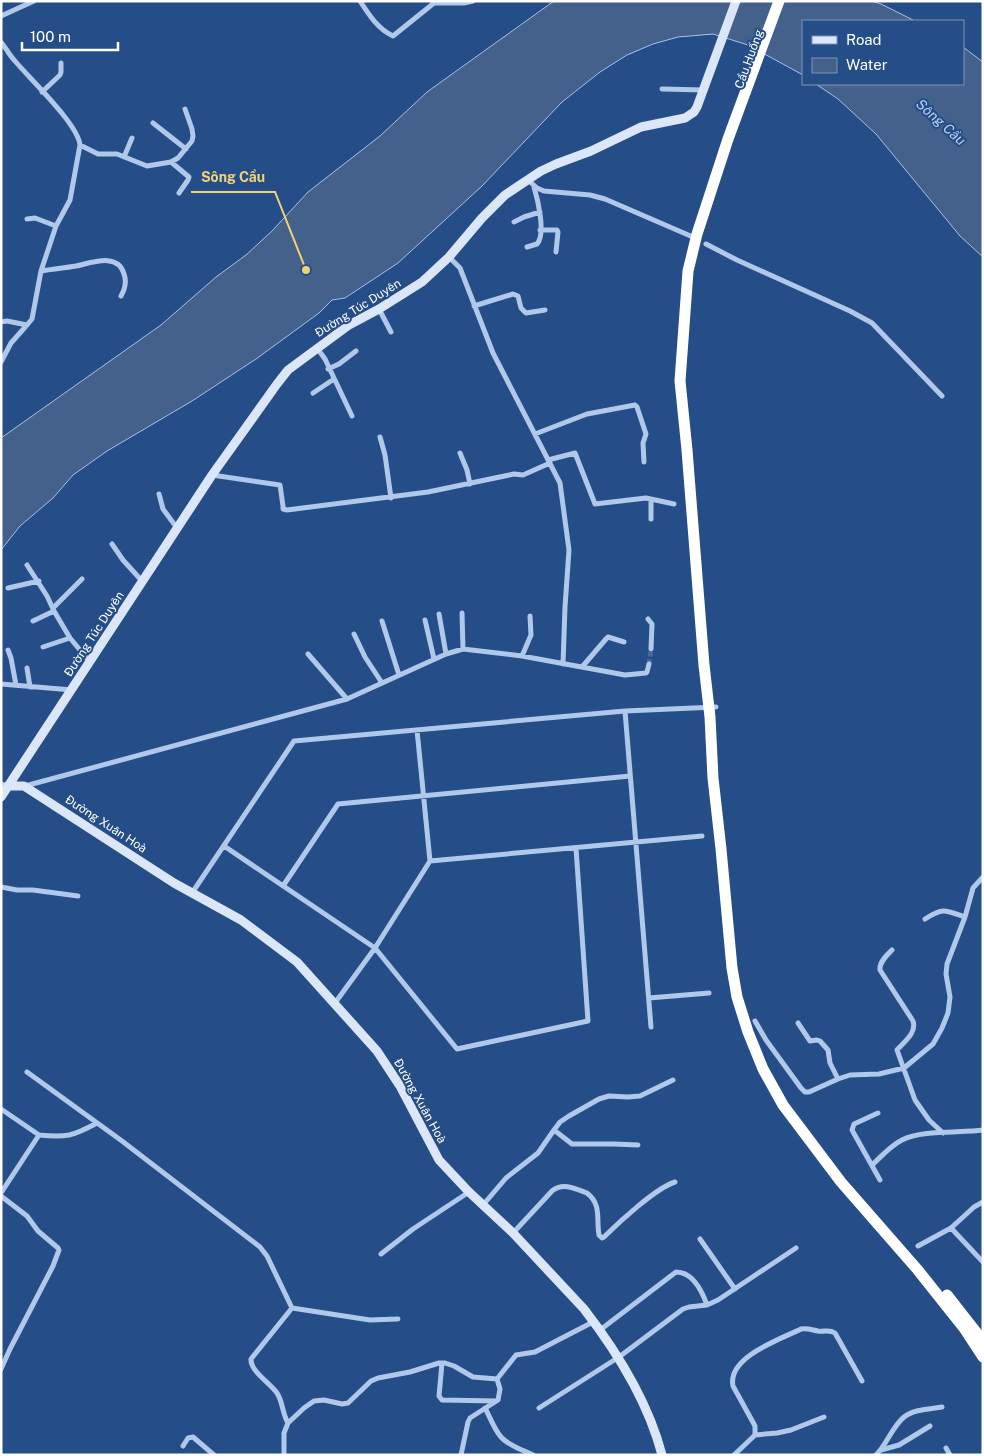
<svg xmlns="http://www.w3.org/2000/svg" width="984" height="1456" font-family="'Public Sans',sans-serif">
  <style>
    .water { fill: #44618b; stroke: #a5c3ea }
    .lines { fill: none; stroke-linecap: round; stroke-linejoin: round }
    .street-tunnel { stroke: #46689a; stroke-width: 5; stroke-dasharray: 5 2.5; stroke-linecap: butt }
    .street { stroke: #b0c8e9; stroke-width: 5 }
    .secondary { stroke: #dbe6f8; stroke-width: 9 }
    .highway { stroke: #fff; stroke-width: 11 }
    .labels { text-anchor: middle; stroke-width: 4; stroke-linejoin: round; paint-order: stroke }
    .street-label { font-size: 12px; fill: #fff; stroke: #254d88 }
    .water-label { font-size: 14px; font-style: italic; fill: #bcd2f0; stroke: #254d88 }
    .leader { fill: none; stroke: #f3d275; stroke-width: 2 }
    .callout-dot { fill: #f3d275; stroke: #254d88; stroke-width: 2 }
    .callout-label { font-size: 14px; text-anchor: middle; font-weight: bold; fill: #f3d275; stroke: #254d88; stroke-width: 4; stroke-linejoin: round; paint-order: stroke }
  </style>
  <rect width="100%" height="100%" fill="#254d88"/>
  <path class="water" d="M554,1h318l9,3 34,17h-112v54l-55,-30 -35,-11 -35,3 -25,7 -26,11 -27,17 -38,30 -80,84 -84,77 -53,35 -13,2 -13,13 -63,46 -64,42 -85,50 -34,24 -20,23 -33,28 -19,24v-112l160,-113 55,-48 30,-22 26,-24 36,-39 72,-56 47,-44z
    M963,47l20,15v195l-23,-21 -84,-102 -38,-35 -22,-15h147z"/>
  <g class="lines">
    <path class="street-tunnel" d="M649,664l2,-15"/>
    <path class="street" d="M360,1c9,14 18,28 33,35l41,-33h30l9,-2
      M1,16l33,-15
      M1,42c5,6 8,13 14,19 15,18 63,63 65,84l-10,55 -14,26 -15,45 -9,48 -5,6 -16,18 -10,19
      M662,89l41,1
      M42,92l18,-17 1,-3v-9
      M153,123l33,26
      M80,145l18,9h19l30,12 24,-4 7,-4 14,-17 1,-5 -1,-7 -7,-20
      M124,157l8,-19
      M171,162l18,15 -1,3 -9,13
      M528,180l9,8 7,3 46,4 15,4 88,38
      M27,219l8,-1 21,8
      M514,222l10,-5 16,-5
      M540,230h17l1,2 -2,20
      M706,244l31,16 113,51 22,12 70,73
      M527,247l10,-3c9,-10 1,-44 -3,-57
      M449,257l11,11 33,85 67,130 9,67 -4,57 -2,57
      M41,271c12,-2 23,-3 35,-5 15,-3 42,-14 48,8 3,8 1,15 -3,22
      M474,306l39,-12 5,2 3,12 5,5 19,-3
      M379,309l12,23
      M1,322l6,-1 20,4
      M317,348l8,11 27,57
      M328,369l11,-5 17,-13
      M313,393l21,-14
      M535,434l52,-20 48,-9 2,2 9,27 -3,9 1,19
      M380,437l5,18 6,43
      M460,453l7,17 3,14
      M548,460l27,-7 20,51 51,-6 28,6
      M212,475l68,10 3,21v3l4,1 141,-18 86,-18 9,1 27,-12
      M159,494l4,15 14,19
      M651,500v19
      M112,544l11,16 19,21
      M27,565l20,31 7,15 16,27 20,24
      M8,588l31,-7
      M53,608l29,-29
      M462,613l1,36
      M439,614l7,40
      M648,619l4,5 -1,25
      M425,620l9,39
      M33,621l21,-10
      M382,621l17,54
      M354,634l11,23 17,26
      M43,647l27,-9
      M8,650l3,8 5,27
      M308,654l39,45
      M522,656l9,-21 -1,-19
      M582,667l24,-28 2,-2 16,5
      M27,668l3,19
      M1,684l71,6
      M625,711l26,316
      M417,730l13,131
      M1,784l7,2
      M25,786l322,-87 99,-45 17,-5 59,7 103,19 21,-2 1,-1 2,-8
      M224,846l151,102 82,101 131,-28 -12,-173
      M283,886l55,-82 292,-28
      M1,887l16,3h16l45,6
      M192,893l102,-152 331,-30 91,-4
      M925,919c18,-12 20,-9 40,-2
      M892,950c-5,5 -13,12 -12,20l33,51c4,12 -9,21 -16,29l18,50 14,20 14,13
      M649,998l60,-5
      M335,1003l40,-55 55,-87 272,-25
      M755,1021l11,19 35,48 4,4h4l29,-13 12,-4 29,-1 25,-6 29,-24 9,-16 6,-15 2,-16 -4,-23 1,-10 18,-47 8,-29 10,-11
      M798,1023l12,18 7,-1 3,1 8,9 2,13 8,16
      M27,1072l95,69 138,106 7,9 25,52
      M1,1109l38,26 -38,58
      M878,1113l-24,11 -2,6 28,50
      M554,1130l18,14h42l24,1
      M39,1135c27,3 34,1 58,-12
      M872,1165c9,-8 18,-19 30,-25 19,-10 58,-7 81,-10
      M1,1196l26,20 11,15 20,17 1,2 -6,16 -43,83 -9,20
      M483,1205l23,-27 32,-25 16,-23 6,-8 9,-6 30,-17 10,-3 19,1 12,-1 33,-16
      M951,1228l32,34
      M513,1233l39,-42c11,-9 24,-2 35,2 15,12 9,25 12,42l3,3 2,-1c15,-15 52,-49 71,-55
      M700,1239l35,50
      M918,1246l33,-18 23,-21 9,-5
      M381,1254l32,-25 56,-37
      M600,1330l76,-58c17,0 26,19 31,33
      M442,1363l-3,33 3,4 54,1
      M485,1408c5,9 9,21 16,29 8,9 22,13 32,18
      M539,1408l80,-51 64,-48 6,-2 18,-2 11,-5 78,-52
      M288,1423c-6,-10 -5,-21 -11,-30 -7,-10 -27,-22 -26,-34l41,-51 78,12 28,-1
      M755,1435l22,-2 14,-3 33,-13
      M183,1446l5,-8 5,-1 21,18
      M946,1448l4,7
      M881,1450l18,-5 31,-19
      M284,1455v-22l4,-10 16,-15 10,-7 10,-1 18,4 6,-1 23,-22 7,-3 32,-6 29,-9h6l9,3 19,11 24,2 19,-24 19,-3 58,-30
      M461,1455l7,-33 2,-4 28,-18 2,-11 -3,-10
      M734,1455l21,-20v-9l-22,-40c-6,-29 48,-47 68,-57 7,-1 11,1 17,2 7,1 11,-2 17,2l27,48
      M876,1455c11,-11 16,-28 28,-38 10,-8 26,-8 38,-10"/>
    <path class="secondary" d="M8,786h16l150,97 67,37 56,42 80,89 23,35 39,74 30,32 44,41 71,76c34,44 64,92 78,146
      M1,797l211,-322 65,-91 11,-14 61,-45 30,-16 43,-27 27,-25 33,-39 23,-23 36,-24 15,-7 35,-13 50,-24 44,-9 9,-6 3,-5 39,-106"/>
    <path class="highway" d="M779,1l-51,138 -31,95 -9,37 -8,110 7,69 17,215 6,52 3,61 8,71 11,119 5,29 11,35 15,37 20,36 58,77 76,87 47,59 19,29
      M947,1295l36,46"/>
  </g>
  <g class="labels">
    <g class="street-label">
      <text transform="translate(749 59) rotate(-70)" y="4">Cầu Huống</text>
      <text transform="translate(358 308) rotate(-32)" y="4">Đường Túc Duyên</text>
      <text transform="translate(94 634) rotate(-57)" y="4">Đường Túc Duyên</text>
      <text transform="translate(106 824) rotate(33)" y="4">Đường Xuân Hoà</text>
      <text transform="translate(420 1101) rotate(61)" y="4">Đường Xuân Hoà</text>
    </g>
    <g class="water-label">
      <text transform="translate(941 122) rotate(42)" y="5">Sông Cầu</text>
    </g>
  </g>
  <path class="leader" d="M306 270L275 192H191"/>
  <circle class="callout-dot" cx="306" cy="270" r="5"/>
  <g class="callout-label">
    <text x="233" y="182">Sông Cầu</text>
  </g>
  <rect width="984" height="1456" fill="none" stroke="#ffffff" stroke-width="5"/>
  <rect x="802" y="20" width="162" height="65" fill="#254d88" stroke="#7c94b8"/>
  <rect x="812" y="36" width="25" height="8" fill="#dbe6f8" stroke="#7c94b8"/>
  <text x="846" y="45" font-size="15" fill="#ffffff">Road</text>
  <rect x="812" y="58" width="25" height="15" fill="#44618b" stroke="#7c94b8"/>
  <text x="846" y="70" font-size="15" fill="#ffffff">Water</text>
  <path d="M22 42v8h96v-8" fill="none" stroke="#ffffff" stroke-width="2.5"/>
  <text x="30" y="42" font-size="15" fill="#ffffff" stroke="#254d88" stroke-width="4" paint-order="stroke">100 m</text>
</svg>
